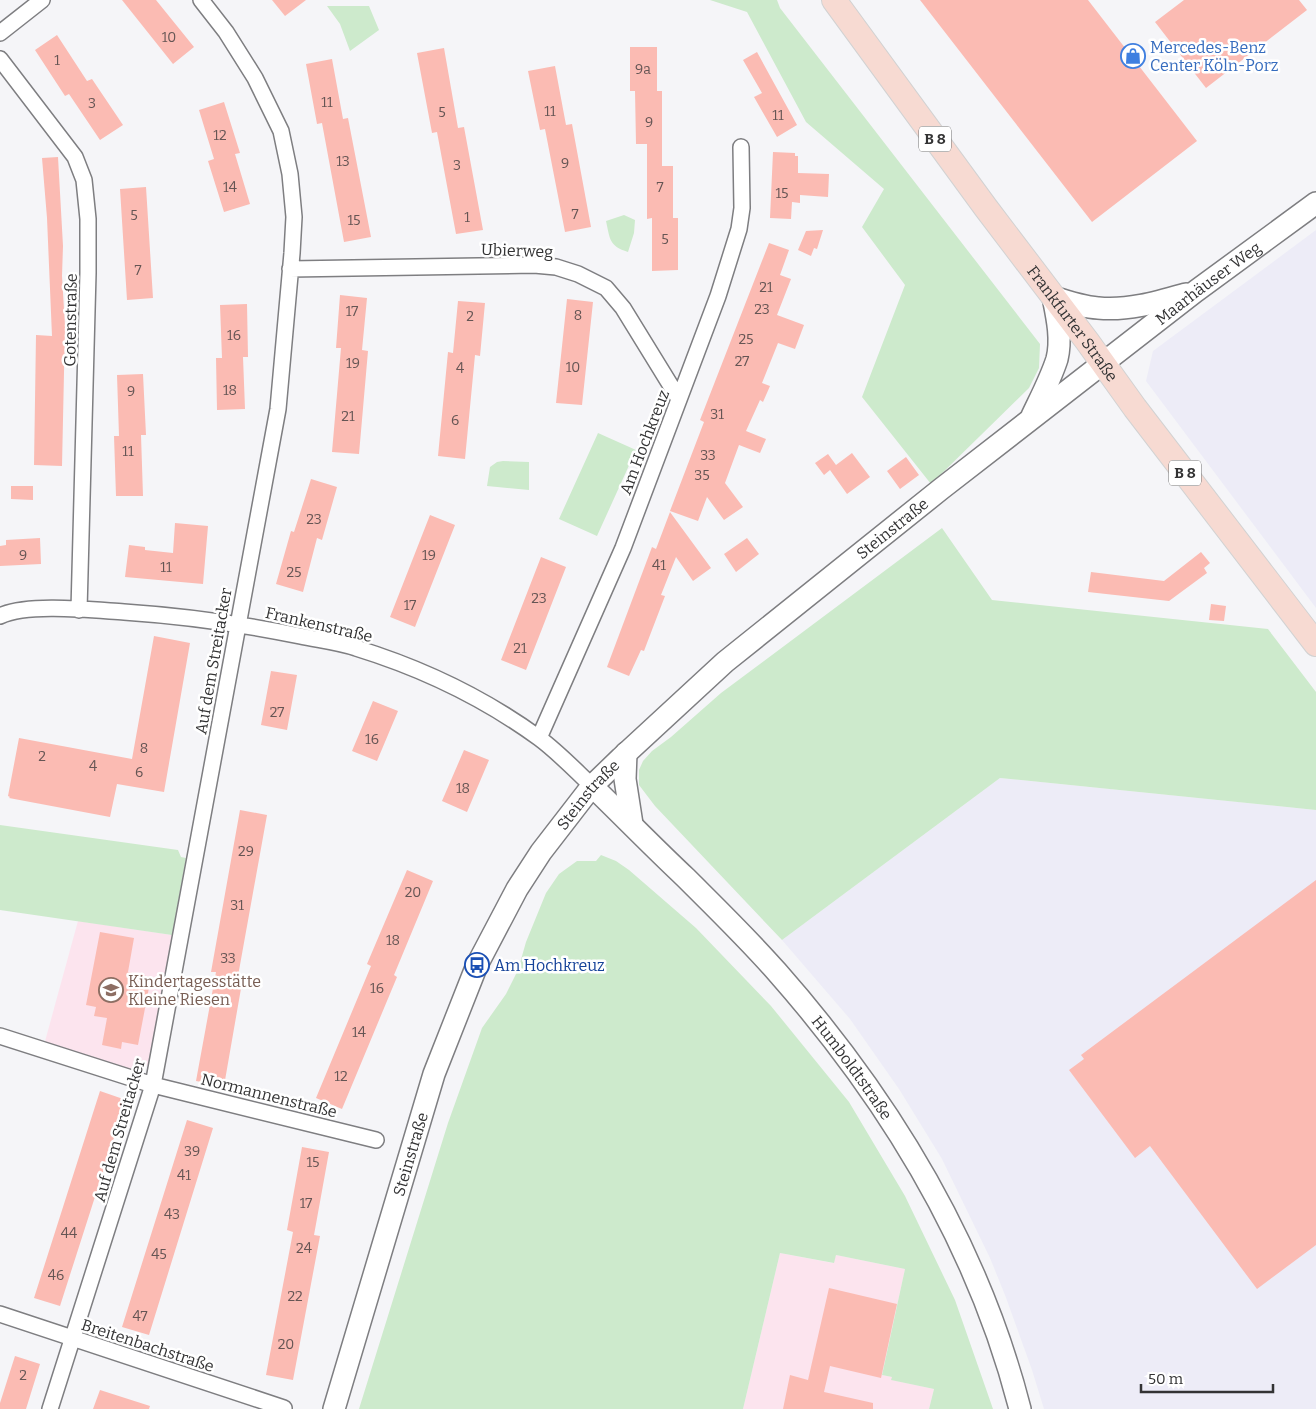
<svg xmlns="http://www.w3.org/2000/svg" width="1316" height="1409" font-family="Bitter,serif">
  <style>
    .built { fill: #edecf7 }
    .education { fill: #fce4ee }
    .green { fill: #cdeacc }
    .building { fill: #fbbbb3 }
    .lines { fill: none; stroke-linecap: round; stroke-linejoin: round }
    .street-casing { stroke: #7e7e81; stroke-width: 18 }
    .secondary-casing { stroke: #7e7e81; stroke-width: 24 }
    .primary-casing { stroke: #d2d2d2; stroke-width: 26 }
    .street { stroke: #fff; stroke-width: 15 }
    .secondary { stroke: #fff; stroke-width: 21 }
    .primary { stroke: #f7dad2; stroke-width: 24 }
    .labels { text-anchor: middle; stroke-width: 5; stroke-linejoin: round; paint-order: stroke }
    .number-label { font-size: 14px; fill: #655554 }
    .shield { fill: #fff; stroke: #707071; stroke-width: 1 }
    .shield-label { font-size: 15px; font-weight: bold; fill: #333334 }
    .shop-label { font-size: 16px; fill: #366cbe; stroke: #fff; text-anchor: start }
    .street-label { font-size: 16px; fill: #333334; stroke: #fff }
    .transit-label { font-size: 16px; fill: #164399; stroke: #fff; text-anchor: start }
    .education-label { font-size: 16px; fill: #785e54; stroke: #fff; text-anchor: start }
  </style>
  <rect width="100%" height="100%" fill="#f5f5f8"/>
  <path class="built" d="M1316,230v378l-170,-227 7,-30z
    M1000,778l316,32v599h-272l-12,-39 -27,-75 -15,-37 -48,-99 -43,-70 -49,-70 -68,-79z"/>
  <path class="education" d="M78,921l94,14 -23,129 -16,10 -89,-29z
    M780,1253l53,10 3,-8 69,14 -23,106 10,2v3l42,9 -5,20h-186z"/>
  <path class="green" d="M710,0h67l3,8 260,336 -1,24 -10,20 -98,96 -69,-87 43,-112 -43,-58 22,-38 -78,-67 -59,-110z
    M327,6h42l10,24 -29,21 -10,-27z
    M624,215l11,5 -1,13 -6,19c-19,-6 -18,-13 -22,-31z
    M598,433l38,17 -39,86 -38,-17z
    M503,461l26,1v28l-42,-4 3,-19 7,-5z
    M942,528l50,72 276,29 48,63v118l-316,-32 -218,162 -127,-134 -16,-21v-15l4,-9 9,-10 19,-14 50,-44z
    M0,825l178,25 3,7 5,1 -14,77 -172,-25z
    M601,855l15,6 13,9 67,58 75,78 78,96 56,94 50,104 38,109h-64l5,-20 -43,-9 1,-3 -10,-2 23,-106 -69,-14 -2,8 -54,-10 -37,156h-384l89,-286 34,-95 24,-34 12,-24 8,-28 20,-49 13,-19 18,-13h19z"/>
  <path class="building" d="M122,0h34l38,47 -21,17z
    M272,0h34l-21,16z
    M920,0h168l109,141 -105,81z
    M1184,0h115l8,10 -101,78 -51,-66z
    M57,35l30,46 5,-2 31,46 -23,15 -31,-46 -4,2 -30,-46z
    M630,47h27v44h5v75h11v52h5v52l-26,1v-53l-5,1v-75h-11l-1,-53h-5z
    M444,48l14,80 6,-1 19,103 -27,4 -19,-102 -5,1 -15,-80z
    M757,52l40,73 -20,12 -23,-40 8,-4 -19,-33z
    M332,59l11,60 5,-1 23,119 -27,5 -22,-119 -5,1 -11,-60z
    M555,66l11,59 6,-1 19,103 -26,5 -20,-103 -5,1 -12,-59z
    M224,102l16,51 -5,1 15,50 -26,8 -16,-51 6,-2 -15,-49z
    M773,152l22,1v3h3v17l31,1 -1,23 -28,-2v8l-8,-1 -1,17 -21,-1z
    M58,157l5,89 -1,30 3,50 -3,140 -28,-1 2,-130 16,1 -5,-118 -5,-60z
    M146,187l7,111 -26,2 -7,-111z
    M823,230l-6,19 -3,-1 -3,8 -13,-6 8,-19z
    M769,243l20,7 -9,25 11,4 -14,36 27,10 -9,24 -17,-6 -16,40 8,3 -7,16 -3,-2 -14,31 20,8 -6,14 -21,-8 -14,38 18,24 -19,13 -17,-23 -9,24 -28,-10 34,-89 -4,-2z
    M340,295l27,3 -5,52 6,1 -9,103 -27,-2 9,-104h-5z
    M567,299l26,3 -11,103 -26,-2z
    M458,301l27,2 -5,53 -5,-1 -10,104 -27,-3 10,-104 5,1z
    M247,304l1,53h-5l2,52 -28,1 -1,-52h6l-2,-53z
    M143,374l3,61h-5l2,61h-27l-2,-60h5l-2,-61z
    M852,453l18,24 -23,17 -17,-24 -6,5 -9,-12 13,-9 8,11z
    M906,457l13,18 -19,14 -13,-18z
    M311,479l26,8 -15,53 -5,-2 -14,54 -27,-8 15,-53 3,1z
    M11,486h22v14l-22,-1z
    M670,512l41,56 -18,13 -17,-24 -15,38 4,1 -18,47 -3,8 -3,-1 -12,26 -22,-9 45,-120 4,2z
    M430,515l25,10 -40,102 -25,-10z
    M175,523l33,3 -5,58 -78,-7 4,-32 16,2v3l28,3z
    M40,538l1,26 -41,2v-20l6,-1v-5z
    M747,538l12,16 -23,18 -12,-18z
    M1201,552l9,11 -6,5 3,5 -38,28 -81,-9 3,-20 73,9z
    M541,557l25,10 -40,103 -25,-10z
    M1211,604l15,2 -2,15 -15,-1z
    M154,636l36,7 -26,149 -47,-8 -7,33 -101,-19 1,-1 -2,-1 11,-58 113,21z
    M271,671l26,4 -10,55 -26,-5z
    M373,701l25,10 -21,50 -25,-10z
    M464,750l25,10 -22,52 -25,-11z
    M240,810l27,5 -29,161 5,1 -19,109 -28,-5 20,-109h-5z
    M407,870l26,11 -39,94 3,2 -55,132 -26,-11 55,-132 -4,-2z
    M1316,880v365l-59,44 -107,-143 -15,12 -66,-88 15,-11 -3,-4z
    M100,932l34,6 -6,34 23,5 -13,68 -16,-3 -1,7 -19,-4 5,-27 -13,-2 2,-9 -10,-2z
    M100,1091l26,9 -66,206 -26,-8z
    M187,1120l26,8 -64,207 -27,-8z
    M302,1147l27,5 -15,83 6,1 -27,144 -27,-5 27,-143 -6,-2z
    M829,1288l68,16 -16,74 -51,-12 -6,26 49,11v6h-90l7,-34 18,5z
    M15,1356l25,8 -14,45h-26v-6z
    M100,1390l50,16 -1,3h-56z"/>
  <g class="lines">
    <defs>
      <path id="street" d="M0,33l42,-33
        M0,59l75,98 9,23 4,39v54l-9,337
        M290,269l244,-4 22,2 22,7 28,14 17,20 56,91
        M0,616c28,-13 92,-6 124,-4 59,4 118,12 176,24 19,4 38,6 56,12 65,20 128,50 183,90 19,14 36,32 53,48
        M539,738l84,-190 95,-252 21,-67 3,-21 -1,-61
        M0,1036l153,49 223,55
        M0,1314l284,94
        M50,1409l103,-324 125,-676 14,-156 2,-36 -4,-43 -9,-43 -26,-53 -29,-46 -25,-32"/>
      <g id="secondary">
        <path d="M1032,416c9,-19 19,-38 25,-57 5,-20 0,-42 -4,-62 15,5 30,10 45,11 30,3 60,-6 88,-14"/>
        <path d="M626,753l-1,26 7,45"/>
        <path id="s1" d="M592,786c32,31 62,62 94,92 31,31 62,61 91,94 111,126 201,273 243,437"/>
        <path id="s2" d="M334,1409l100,-335 43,-109 40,-76 24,-37 51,-66 29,-28 104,-96 216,-173 255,-198 120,-88"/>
      </g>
      <g id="primary">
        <path id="s3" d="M834,0l152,208 101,133 48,67 181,236"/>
      </g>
    </defs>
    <use href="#street" class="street-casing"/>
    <use href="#secondary" class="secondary-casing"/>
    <use href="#primary" class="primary-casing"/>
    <use href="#street" class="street"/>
    <use href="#secondary" class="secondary"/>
    <use href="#primary" class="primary"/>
  </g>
  <defs>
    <symbol id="shop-ring" viewBox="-11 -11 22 22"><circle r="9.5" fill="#fff" stroke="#3f7fe0" stroke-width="1.5"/><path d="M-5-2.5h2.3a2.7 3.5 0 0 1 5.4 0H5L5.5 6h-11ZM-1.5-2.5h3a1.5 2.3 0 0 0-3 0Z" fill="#3f7fe0"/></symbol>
    <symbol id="bus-ring" viewBox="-11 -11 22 22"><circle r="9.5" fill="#fff" stroke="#1a4fb4" stroke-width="1.5"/><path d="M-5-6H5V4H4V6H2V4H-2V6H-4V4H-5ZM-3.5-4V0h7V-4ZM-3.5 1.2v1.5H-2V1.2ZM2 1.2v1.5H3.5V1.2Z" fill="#1a4fb4"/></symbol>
    <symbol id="school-ring" viewBox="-11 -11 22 22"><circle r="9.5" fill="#fff" stroke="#8d6e63" stroke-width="1.5"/><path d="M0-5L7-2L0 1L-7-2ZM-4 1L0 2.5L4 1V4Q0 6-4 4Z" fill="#8d6e63"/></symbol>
  </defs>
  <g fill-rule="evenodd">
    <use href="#shop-ring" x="1119" y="42" width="28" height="28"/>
    <use href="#bus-ring" x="463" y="951" width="28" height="28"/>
    <use href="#school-ring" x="97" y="976" width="28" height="28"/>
  </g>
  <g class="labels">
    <g class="number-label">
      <text x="169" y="42">10</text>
      <text x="57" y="65">1</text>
      <text x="643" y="74">9a</text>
      <text x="327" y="107">11</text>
      <text x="92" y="108">3</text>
      <text x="550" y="116">11</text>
      <text x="442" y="117">5</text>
      <text x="778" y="120">11</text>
      <text x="649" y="127">9</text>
      <text x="220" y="140">12</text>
      <text x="343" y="166">13</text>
      <text x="565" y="168">9</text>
      <text x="457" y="170">3</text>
      <text x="230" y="192">14</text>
      <text x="660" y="192">7</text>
      <text x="782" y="198">15</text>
      <text x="575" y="219">7</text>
      <text x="134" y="220">5</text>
      <text x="467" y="222">1</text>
      <text x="354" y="225">15</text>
      <text x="665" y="244">5</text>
      <text x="138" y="275">7</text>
      <text x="766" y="292">21</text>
      <text x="762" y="314">23</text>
      <text x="352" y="316">17</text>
      <text x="578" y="320">8</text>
      <text x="470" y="321">2</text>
      <text x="234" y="340">16</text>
      <text x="746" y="344">25</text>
      <text x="742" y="366">27</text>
      <text x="353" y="368">19</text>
      <text x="573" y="372">10</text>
      <text x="460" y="373">4</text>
      <text x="230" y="395">18</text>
      <text x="131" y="396">9</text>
      <text x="717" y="419">31</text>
      <text x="348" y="421">21</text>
      <text x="455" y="425">6</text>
      <text x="128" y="456">11</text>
      <text x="708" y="460">33</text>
      <text x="702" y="480">35</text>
      <text x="314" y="524">23</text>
      <text x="23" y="560">9</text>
      <text x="429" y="560">19</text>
      <text x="659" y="570">41</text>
      <text x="166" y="572">11</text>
      <text x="294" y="577">25</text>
      <text x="539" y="603">23</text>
      <text x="410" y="610">17</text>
      <text x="520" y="653">21</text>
      <text x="277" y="717">27</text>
      <text x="372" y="744">16</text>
      <text x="144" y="753">8</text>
      <text x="42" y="761">2</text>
      <text x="93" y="771">4</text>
      <text x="139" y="777">6</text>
      <text x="463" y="793">18</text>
      <text x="246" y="856">29</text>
      <text x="413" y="897">20</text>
      <text x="237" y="910">31</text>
      <text x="393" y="945">18</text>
      <text x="228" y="963">33</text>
      <text x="377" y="993">16</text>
      <text x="359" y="1037">14</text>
      <text x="341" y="1081">12</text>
      <text x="192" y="1156">39</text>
      <text x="313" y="1167">15</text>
      <text x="184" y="1180">41</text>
      <text x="306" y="1208">17</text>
      <text x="172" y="1219">43</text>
      <text x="69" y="1238">44</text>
      <text x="304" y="1253">24</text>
      <text x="159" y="1259">45</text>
      <text x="56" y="1280">46</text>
      <text x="295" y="1301">22</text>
      <text x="140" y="1321">47</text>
      <text x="286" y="1349">20</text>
      <text x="23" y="1380">2</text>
    </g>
    <g class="shield">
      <rect x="919" y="126.5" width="32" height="25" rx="4"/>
      <rect x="1169" y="460.5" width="32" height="25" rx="4"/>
    </g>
    <g class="shield-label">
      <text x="935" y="144">B 8</text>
      <text x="1185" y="478">B 8</text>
    </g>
    <g class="shop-label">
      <text x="1150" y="53">Mercedes-Benz<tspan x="1150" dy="18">Center Köln-Porz</tspan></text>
    </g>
    <g class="street-label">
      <text transform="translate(517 250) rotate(2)" y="6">Ubierweg</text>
      <text dy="6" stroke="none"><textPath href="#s2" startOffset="1476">Maarhäuser Weg</textPath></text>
      <text transform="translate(70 320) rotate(-89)" y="6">Gotenstraße</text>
      <text dy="6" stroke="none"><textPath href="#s3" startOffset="402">Frankfurter Straße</textPath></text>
      <text transform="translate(644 442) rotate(-69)" y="6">Am Hochkreuz</text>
      <text dy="6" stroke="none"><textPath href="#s2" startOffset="1076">Steinstraße</textPath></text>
      <text transform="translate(319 624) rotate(13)" y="6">Frankenstraße</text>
      <text transform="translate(213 661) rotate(-80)" y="6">Auf dem Streitacker</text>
      <text dy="6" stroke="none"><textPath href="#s2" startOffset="671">Steinstraße</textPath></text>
      <text dy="6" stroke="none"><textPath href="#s1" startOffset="384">Humboldtstraße</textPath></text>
      <text transform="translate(269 1095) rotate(14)" y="6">Normannenstraße</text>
      <text transform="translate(119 1130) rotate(-74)" y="6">Auf dem Streitacker</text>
      <text dy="6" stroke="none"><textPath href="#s2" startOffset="266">Steinstraße</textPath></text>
      <text transform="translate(148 1345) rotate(18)" y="6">Breitenbachstraße</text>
    </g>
    <g class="transit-label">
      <text x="494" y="971">Am Hochkreuz</text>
    </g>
    <g class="education-label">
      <text x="128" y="987">Kindertagesstätte<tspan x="128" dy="18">Kleine Riesen</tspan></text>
    </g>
  </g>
  <path d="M1141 1384v8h132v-8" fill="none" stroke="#333334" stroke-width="2.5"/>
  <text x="1148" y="1384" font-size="15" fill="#333334" stroke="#ffffff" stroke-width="4" paint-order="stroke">50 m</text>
</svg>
